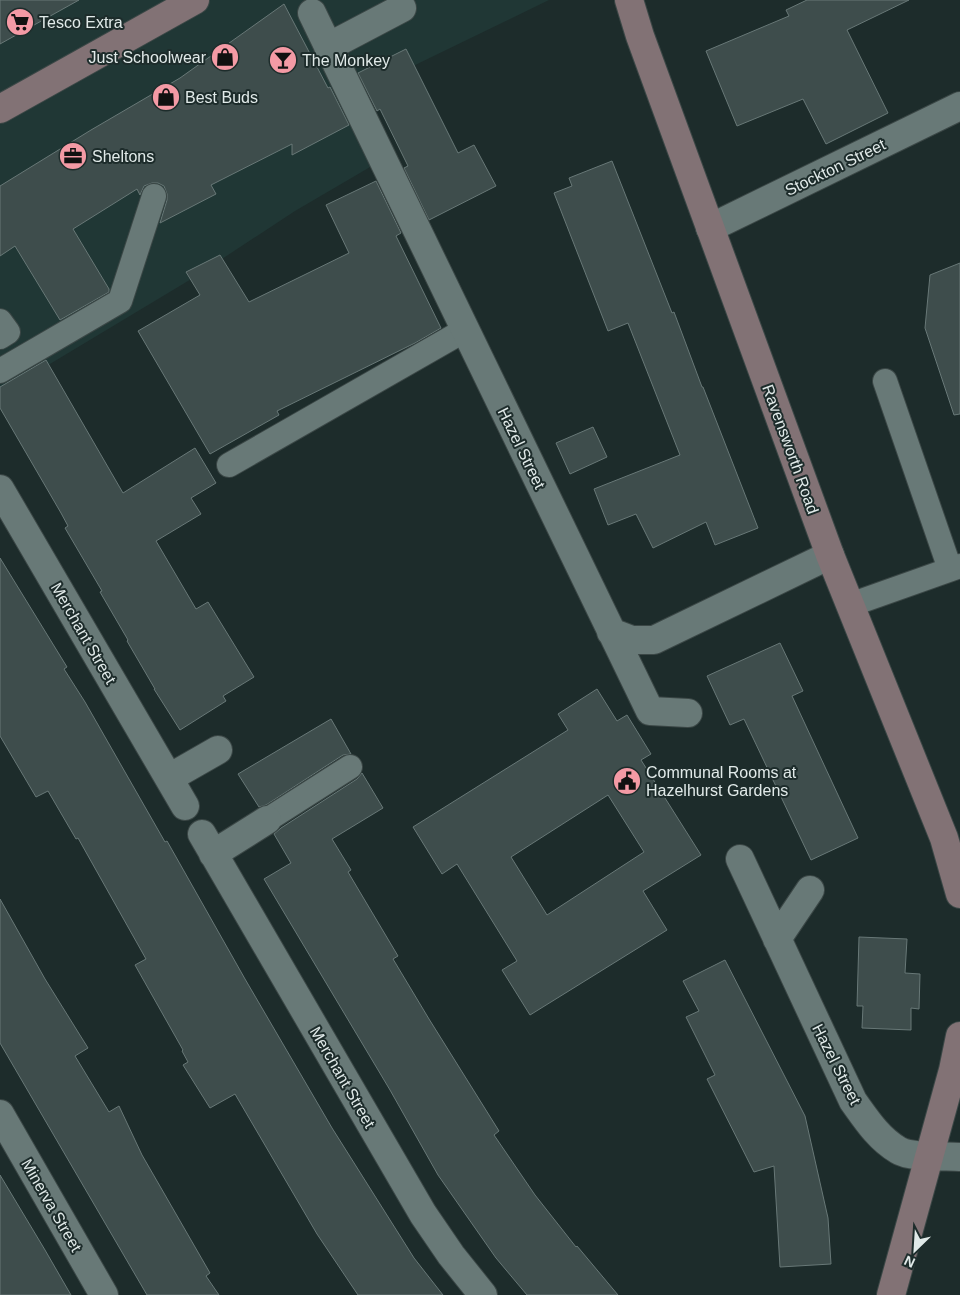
<svg xmlns="http://www.w3.org/2000/svg" width="960" height="1295" font-family="Helvetica,sans-serif">
  <style>
    .built { fill: #203735 }
    .building { fill: #3e4d4c; stroke: #687877; fill-rule: evenodd }
    .lines { fill: none; stroke-linecap: round; stroke-linejoin: round }
    .lane-casing { stroke: #3b4746; stroke-width: 26 }
    .street-casing { stroke: #3b4746; stroke-width: 30 }
    .secondary-casing { stroke: #3b4746; stroke-width: 30 }
    .lane { stroke: #687977; stroke-width: 24 }
    .street { stroke: #687977; stroke-width: 28 }
    .secondary { stroke: #827275; stroke-width: 28 }
    .labels { text-anchor: middle; stroke-width: 4; stroke-linejoin: round; paint-order: stroke }
    .poi-label { font-size: 16px; fill: #e1eae9; stroke: #1d2c2b; text-anchor: start }
    .street-label { font-size: 16px; fill: #e1eae9; stroke: #1d2c2b }
  </style>
  <rect width="100%" height="100%" fill="#1d2c2b"/>
  <path class="built" d="M0,0h549l-206,100 34,63 -82,48 -102,67 -193,116z"/>
  <path class="building" d="M0,0h79l-79,44z
    M807,0h102l-62,30 41,83 -62,31 -23,-45 -66,27 -31,-75 83,-35 -3,-6z
    M284,4l44,84 2,-1 19,38 -57,30v-11l-81,41 5,9 -56,29 7,-23v-6l-3,-8 -6,-3h-6l-8,3 -4,9 -3,-6 -64,40 36,60v3l-49,28 -45,-74 -15,10v-70l91,-56 89,-52z
    M406,49l52,104 16,-8 22,41 -67,34 -25,-52 4,-2 -28,-57 -3,2 -19,-38z
    M612,161l60,152 2,-1 28,75h1l55,141 -43,17 -9,-23 -53,26 -17,-34 -28,11 -14,-36 86,-34 -52,-132 -20,8 -54,-138 18,-7 -3,-8z
    M376,181l25,52 -5,3 45,92 -26,15 -138,68 2,4 -69,39 -72,-123 62,-36 -14,-23 34,-17 29,47 100,-49 -23,-48z
    M960,263v151l-6,1 -29,-87 5,-53z
    M46,360l77,133 72,-45 21,35 -25,15 10,16 -45,27 40,68 12,-7 46,75 -31,19 3,5 -46,29 -26,-41h1l-28,-48 1,-1 -28,-48 2,-1 -37,-63 3,-2 -7,-13 -61,-105v-21z
    M593,427l14,30 -37,17 -14,-31z
    M0,558l67,109 -3,2 21,33 80,140 2,-1 78,138 87,149 82,130 29,37h-85l-41,-61 -82,-140 -25,14 -27,-43 5,-3 -6,-11 1,-1 -48,-85 11,-6 -68,-121 -2,1 -28,-48 -12,6 -36,-61z
    M780,643l23,48 -11,5 66,142 -47,22 -67,-141 -14,6 -23,-49z
    M597,689l20,32 10,-6 24,39 -10,6 60,95 -58,36 24,39 -137,85 -28,-45 15,-9 -60,-97 -15,10 -29,-47 155,-97 -10,-16zM608,795l36,57 -97,63 -36,-58z
    M331,719l20,35 -8,1 -77,50 -7,2 -21,-33z
    M362,773l21,35 -51,31 19,31 -3,2 50,84 -5,3 36,60 70,112 -5,4 41,60 41,52 1,-1 41,49h-91l-31,-37 -58,-83 -48,-85 -126,-211 27,-16 -17,-29 7,-6 76,-49z
    M0,899l45,80 43,69 -13,8 34,56 10,-6 23,49 68,118 -4,3 13,19h-72l-147,-252z
    M859,937l48,2 -2,34 15,1 -1,35 -8,-1v22l-49,-2 1,-22h-6z
    M725,960l80,156 23,102 3,46 -51,3 -6,-101 -20,6 -47,-93 8,-4 -29,-58 13,-6 -16,-30z
    M0,1175l45,75 26,45h-71z"/>
  <g class="lines">
    <defs>
      <path id="lane" d="M0,321l8,11 -8,5
        M0,371l120,-70 34,-105
        M885,381l65,188
        M229,465l236,-135
        M850,605l110,-39
        M267,820l83,-53"/>
      <path id="street" d="M312,13l338,698 38,2
        M328,47l74,-39
        M710,228l250,-122
        M0,489l185,317
        M611,632l21,8h22l176,-85
        M169,778l49,-28
        M202,834l221,380 28,41 32,40
        M213,854l54,-34
        M740,859l113,242c13,18 25,37 45,49 12,8 47,6 62,7
        M777,939l33,-49
        M0,1114l104,181"/>
      <path id="secondary" d="M629,0l11,36 190,519 114,283 16,56
        M0,109l195,-109
        M891,1295l62,-225 7,-34"/>
    </defs>
    <use href="#lane" class="lane-casing"/>
    <use href="#street" class="street-casing"/>
    <use href="#secondary" class="secondary-casing"/>
    <use href="#lane" class="lane"/>
    <use href="#street" class="street"/>
    <use href="#secondary" class="secondary"/>
  </g>
  <defs>
    <symbol id="supermarket-disc" viewBox="-11 -11 22 22"><circle r="9.5" fill="#f49aa5" stroke="#1d2c2b"/><path d="M-6-5.5h2.5l.6 2H6L4.5 2H-2.5L-4.4-4H-6ZM-1.5 3.2a1.3 1.3 0 1 0 .1 0ZM3 3.2a1.3 1.3 0 1 0 .1 0Z" fill="#111"/></symbol>
    <symbol id="shop-disc" viewBox="-11 -11 22 22"><circle r="9.5" fill="#f49aa5" stroke="#1d2c2b"/><path d="M-5-2.5h2.3a2.7 3.5 0 0 1 5.4 0H5L5.5 6h-11ZM-1.5-2.5h3a1.5 2.3 0 0 0-3 0Z" fill="#111"/></symbol>
    <symbol id="bar-disc" viewBox="-11 -11 22 22"><circle r="9.5" fill="#f49aa5" stroke="#1d2c2b"/><path d="M-6-5H6L.8 .8V4.5H3.5V6h-7V4.5H-.8V.8Z" fill="#111"/></symbol>
    <symbol id="office-disc" viewBox="-11 -11 22 22"><circle r="9.5" fill="#f49aa5" stroke="#1d2c2b"/><path d="M-6-3h4V-5.5h4V-3h4V5H-6ZM-1-4.5V-3h2v-1.5ZM-6 0V1H6V0Z" fill="#111"/></symbol>
    <symbol id="civic-disc" viewBox="-11 -11 22 22"><circle r="9.5" fill="#f49aa5" stroke="#1d2c2b"/><path d="M-.6-6.5H3V-4.5H.6V-3L4-1V1h2V6H-6V1h2V-1L-.6-3ZM-1.2 2.5V6h2.4V2.5Z" fill="#111"/></symbol>
  </defs>
  <g fill-rule="evenodd">
    <use href="#supermarket-disc" x="4" y="6" width="32" height="32"/>
    <use href="#shop-disc" x="209" y="41" width="32" height="32"/>
    <use href="#bar-disc" x="267" y="44" width="32" height="32"/>
    <use href="#shop-disc" x="150" y="81" width="32" height="32"/>
    <use href="#office-disc" x="57" y="140" width="32" height="32"/>
    <use href="#civic-disc" x="611" y="765" width="32" height="32"/>
  </g>
  <g class="labels">
    <g class="poi-label">
      <text x="39" y="28">Tesco Extra</text>
      <text x="206" y="63" text-anchor="end">Just Schoolwear</text>
      <text x="302" y="66">The Monkey</text>
      <text x="185" y="103">Best Buds</text>
      <text x="92" y="162">Sheltons</text>
      <text x="646" y="778">Communal Rooms at<tspan x="646" dy="18">Hazelhurst Gardens</tspan></text>
    </g>
    <g class="street-label">
      <text transform="translate(835 167) rotate(-26)" y="6">Stockton Street</text>
      <text transform="translate(522 448) rotate(64)" y="6">Hazel Street</text>
      <text transform="translate(791 449) rotate(70)" y="6">Ravensworth Road</text>
      <text transform="translate(84 633) rotate(60)" y="6">Merchant Street</text>
      <text transform="translate(837 1064) rotate(63)" y="6">Hazel Street</text>
      <text transform="translate(343 1077) rotate(60)" y="6">Merchant Street</text>
      <text transform="translate(52 1205) rotate(60)" y="6">Minerva Street</text>
    </g>
  </g>
  <g transform="translate(915 1250) rotate(205)" stroke="#1d2c2b" stroke-width="4" paint-order="stroke">
  <path d="M0-4L9 19L0 12L-9 19Z" fill="#e1eae9"/>
  <text y="-8" font-size="14" font-weight="bold" text-anchor="middle" fill="#e1eae9">N</text>
  </g>
</svg>
